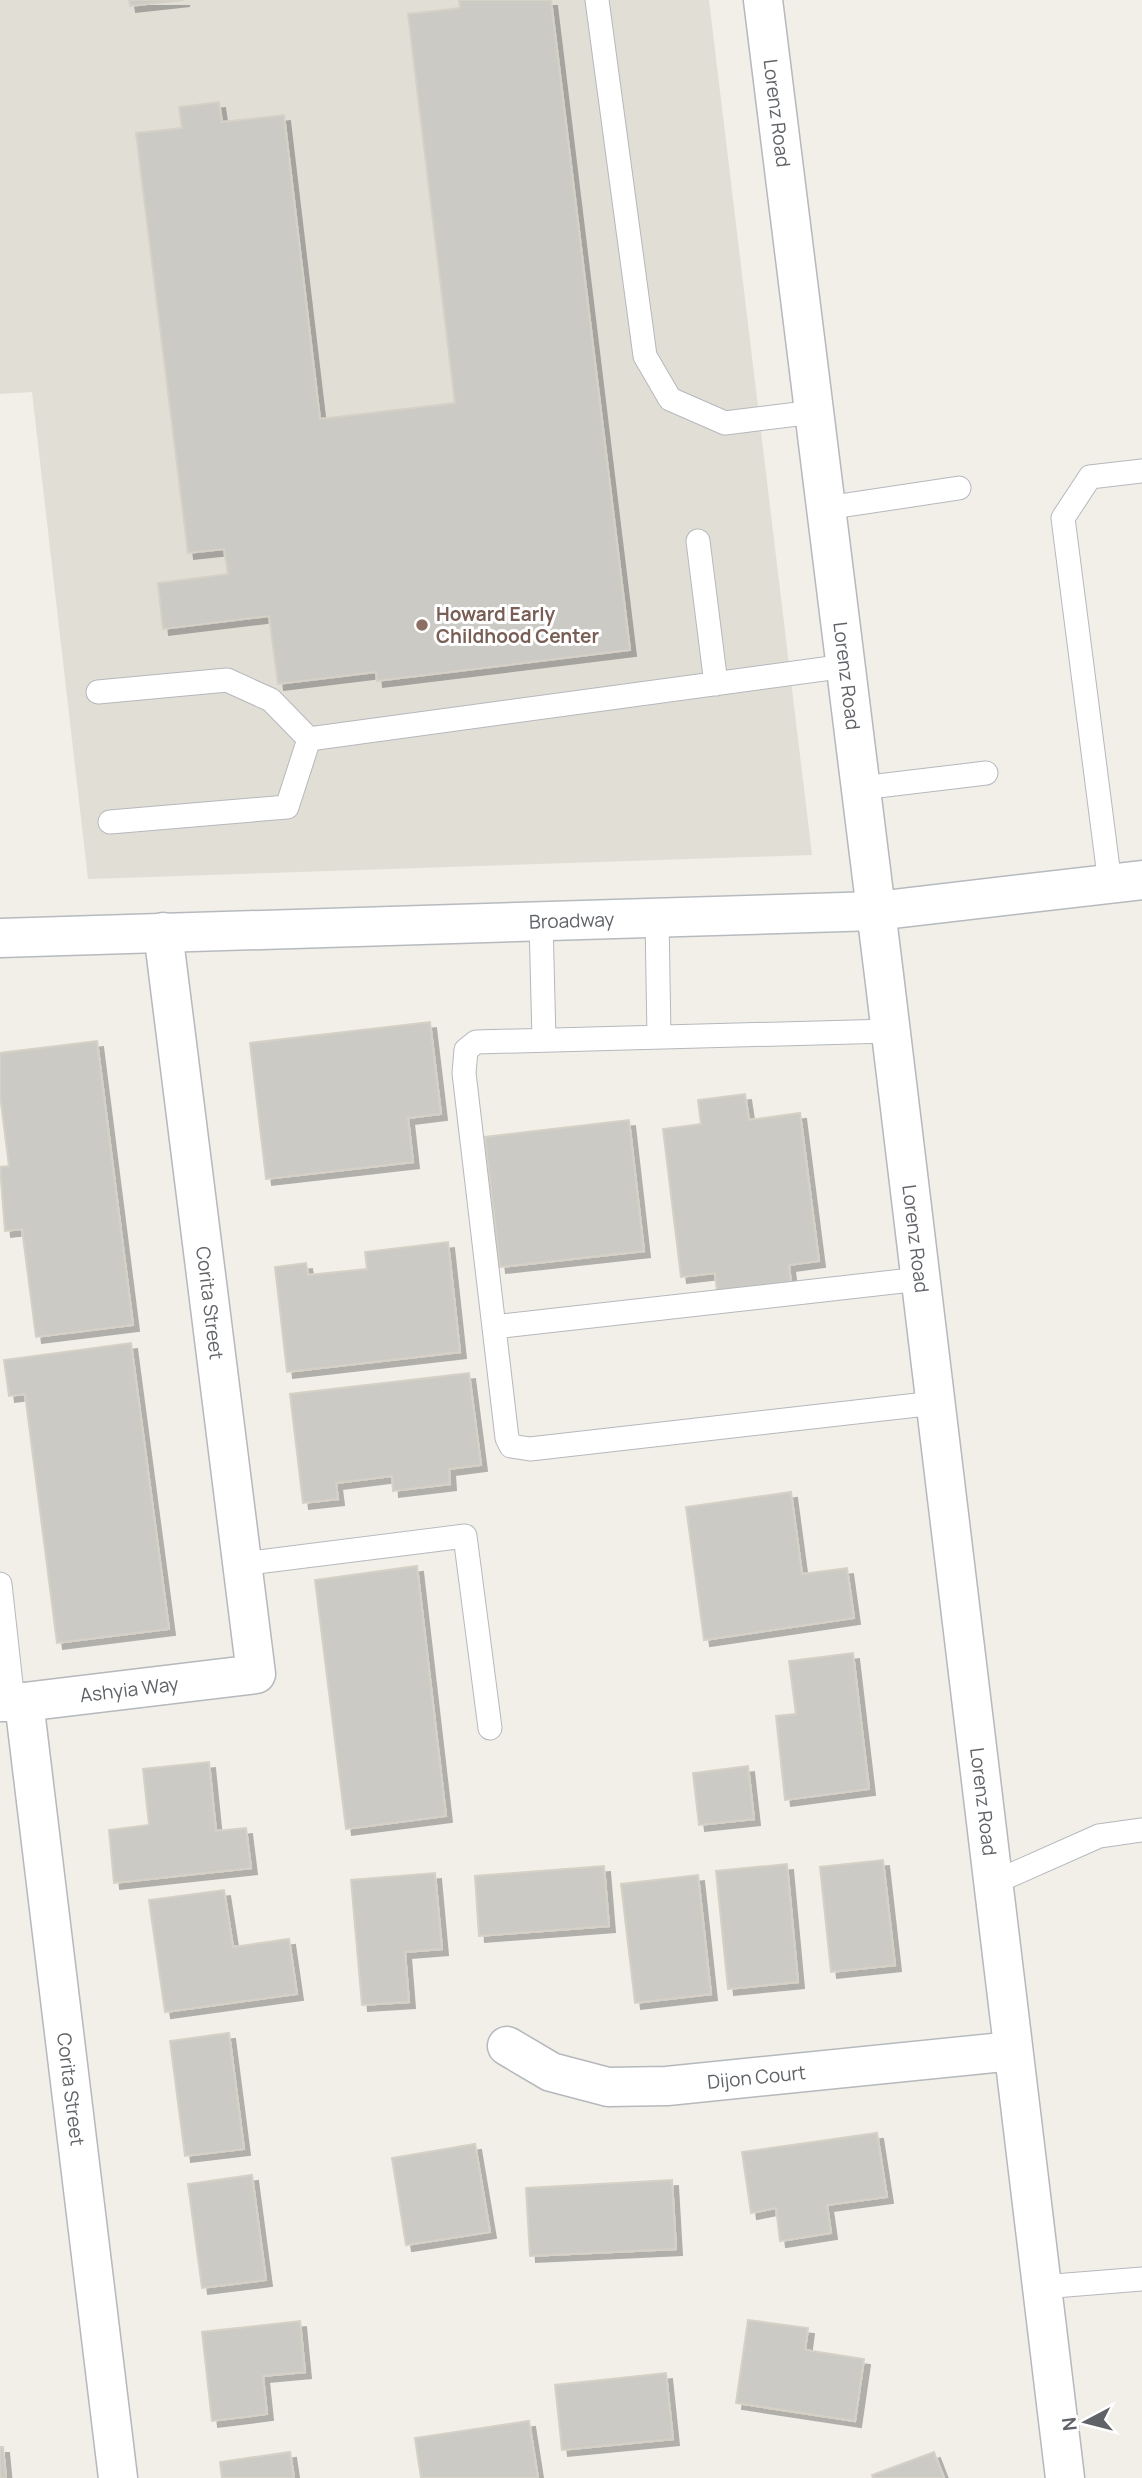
<svg xmlns="http://www.w3.org/2000/svg" width="1142" height="2478" font-family="Manrope,sans-serif">
  <style>
    .education { fill: #e1ded6 }
    .building { fill: #cccac5; stroke: #d6d1c6; stroke-width: 2; filter: url(#shadow) }
    .lines { fill: none; stroke-linecap: round; stroke-linejoin: round }
    .service-casing { stroke: #b5b8bc; stroke-width: 25 }
    .minor-casing { stroke: #b5b8bc; stroke-width: 41 }
    .secondary-casing { stroke: #b6babf; stroke-width: 41 }
    .service { stroke: #fff; stroke-width: 23 }
    .minor { stroke: #fff; stroke-width: 38 }
    .secondary { stroke: #fff; stroke-width: 38 }
    .education-dot { fill: #8d6e63; stroke: #fff; stroke-width: 2.5 }
    .labels { text-anchor: middle; stroke-width: 6; stroke-linejoin: round; paint-order: stroke }
    .street-label { font-size: 19px; fill: #5f6368; stroke: #fff }
    .education-label { font-size: 19px; font-weight: bold; fill: #785e54; stroke: #fff; text-anchor: start }
  </style>
  <defs>
    <filter id="shadow"><feDropShadow dx="6" dy="6" stdDeviation="0" flood-color="#0004"/></filter>
  </defs>
  <rect width="100%" height="100%" fill="#f1efe8"/>
  <path class="education" d="M0,0h709l103,855 -724,24 -56,-487 -32,2z"/>
  <path class="building" d="M129,0h55l-54,6z
    M459,0h92l79,650 -253,31 -1,-9 -98,12 -9,-68 -106,13 -5,-46 70,-9 -4,-25 -36,4 -52,-420 46,-5 -3,-21 40,-5 3,20 62,-7 36,304 135,-16 -47,-389 52,-6z
    M430,1022l11,92 -33,4 5,44 -147,17 -16,-136z
    M97,1041l36,284 -97,12 -14,-108 -17,2 -5,-64 9,-1 -9,-71v-42z
    M745,1094l4,26 51,-7 19,148 -30,4 2,18 -74,9 -2,-19 -34,4 -18,-148 38,-5 -3,-24z
    M629,1120l15,131 -144,16 -15,-130z
    M448,1242l12,110 -173,20 -12,-105 31,-4 2,12 59,-6 -2,-17z
    M131,1343l38,286 -112,14 -32,-249 -16,2 -5,-36z
    M469,1373l12,92 -32,4 1,15 -57,7 -1,-15 -56,7 2,16 -35,4 -13,-109z
    M791,1492l11,82 45,-6 7,50 -150,22 -18,-133z
    M417,1566l29,250 -100,13 -31,-249z
    M853,1653l16,136 -84,11 -9,-84 20,-2 -7,-53z
    M209,1762l7,69 30,-3 5,40 -137,15 -5,-53 40,-5 -6,-56z
    M748,1766l6,53 -55,6 -6,-52z
    M883,1860l12,105 -64,7 -11,-105z
    M787,1864l11,118 -70,7 -12,-118z
    M604,1866l5,60 -130,10 -4,-60z
    M435,1873l7,76 -37,3 4,50 -47,3 -11,-125z
    M698,1875l13,119 -76,9 -14,-119z
    M224,1890l9,57 56,-8 8,55 -132,18 -16,-112z
    M229,2033l15,116 -59,7 -15,-115z
    M877,2133l10,64 -60,8 4,28 -51,8 -4,-33 -25,5 -9,-61z
    M475,2144l15,88 -84,13 -14,-87z
    M252,2175l14,105 -64,8 -14,-104z
    M672,2180l4,69 -146,7 -4,-68z
    M748,2320l60,8 -3,22 59,9 -9,62 -119,-18z
    M300,2321l5,51 -42,4 4,38 -55,7 -10,-89z
    M666,2373l7,66 -111,11 -7,-65z
    M529,2421l9,57h-117l-6,-40z
    M0,2447h3l3,31h-6z
    M290,2452l4,26h-72l-2,-16z
    M934,2452l10,26h-71l-1,-3z"/>
  <g class="lines">
    <defs>
      <path id="service" d="M597,0l48,356 25,43 55,24 89,-11
        M826,508l133,-20
        M698,541l18,143
        M98,692l129,-12 44,20 38,39
        M861,788l125,-15
        M110,822l177,-15 22,-68 537,-73
        M1110,884l-47,-366 27,-41 52,-6
        M657,917l2,120
        M541,921l3,119
        M890,1031l-414,11 -10,8 -2,23 43,365 4,8 19,3 405,-46
        M494,1327l426,-48
        M242,1564l223,-28 25,192
        M0,1584l13,118
        M993,1883l106,-47 43,-6
        M1042,2287l100,-8"/>
      <g id="minor">
        <path id="s1" d="M763,0l121,975 181,1503"/>
        <path id="s2" d="M0,1702h24l232,-28 -93,-742"/>
        <path id="s3" d="M24,1702l94,776"/>
        <path id="s4" d="M507,2046l44,26 57,15 59,-1 346,-35"/>
      </g>
      <g id="secondary">
        <path id="s5" d="M0,938l876,-27 266,-31"/>
      </g>
    </defs>
    <use href="#service" class="service-casing"/>
    <use href="#minor" class="minor-casing"/>
    <use href="#secondary" class="secondary-casing"/>
    <use href="#service" class="service"/>
    <use href="#minor" class="minor"/>
    <use href="#secondary" class="secondary"/>
  </g>
  <circle class="education-dot" cx="422" cy="625" r="7"/>
  <g class="labels">
    <g class="street-label">
      <text dy="7" stroke="none"><textPath href="#s1" startOffset="114">Lorenz Road</textPath></text>
      <text dy="7" stroke="none"><textPath href="#s1" startOffset="681">Lorenz Road</textPath></text>
      <text dy="7" stroke="none"><textPath href="#s5" startOffset="572">Broadway</textPath></text>
      <text dy="7" stroke="none"><textPath href="#s1" startOffset="1248">Lorenz Road</textPath></text>
      <text transform="translate(210 1303) rotate(83)" y="7">Corita Street</text>
      <text dy="7" stroke="none"><textPath href="#s2" startOffset="130">Ashyia Way</textPath></text>
      <text dy="7" stroke="none"><textPath href="#s1" startOffset="1815">Lorenz Road</textPath></text>
      <text dy="7" stroke="none"><textPath href="#s4" startOffset="259">Dijon Court</textPath></text>
      <text dy="7" stroke="none"><textPath href="#s3" startOffset="390">Corita Street</textPath></text>
    </g>
    <g class="education-label">
      <text x="436" y="621">Howard Early<tspan x="436" dy="22">Childhood Center</tspan></text>
    </g>
  </g>
  <g transform="translate(1086 2422) rotate(263)" stroke="#ffffff" stroke-width="5" paint-order="stroke">
  <path d="M0-5L12 26L0 18L-12 26Z" fill="#5f6368"/>
  <text y="-10" font-size="19" font-weight="bold" text-anchor="middle" fill="#5f6368">N</text>
  </g>
</svg>
